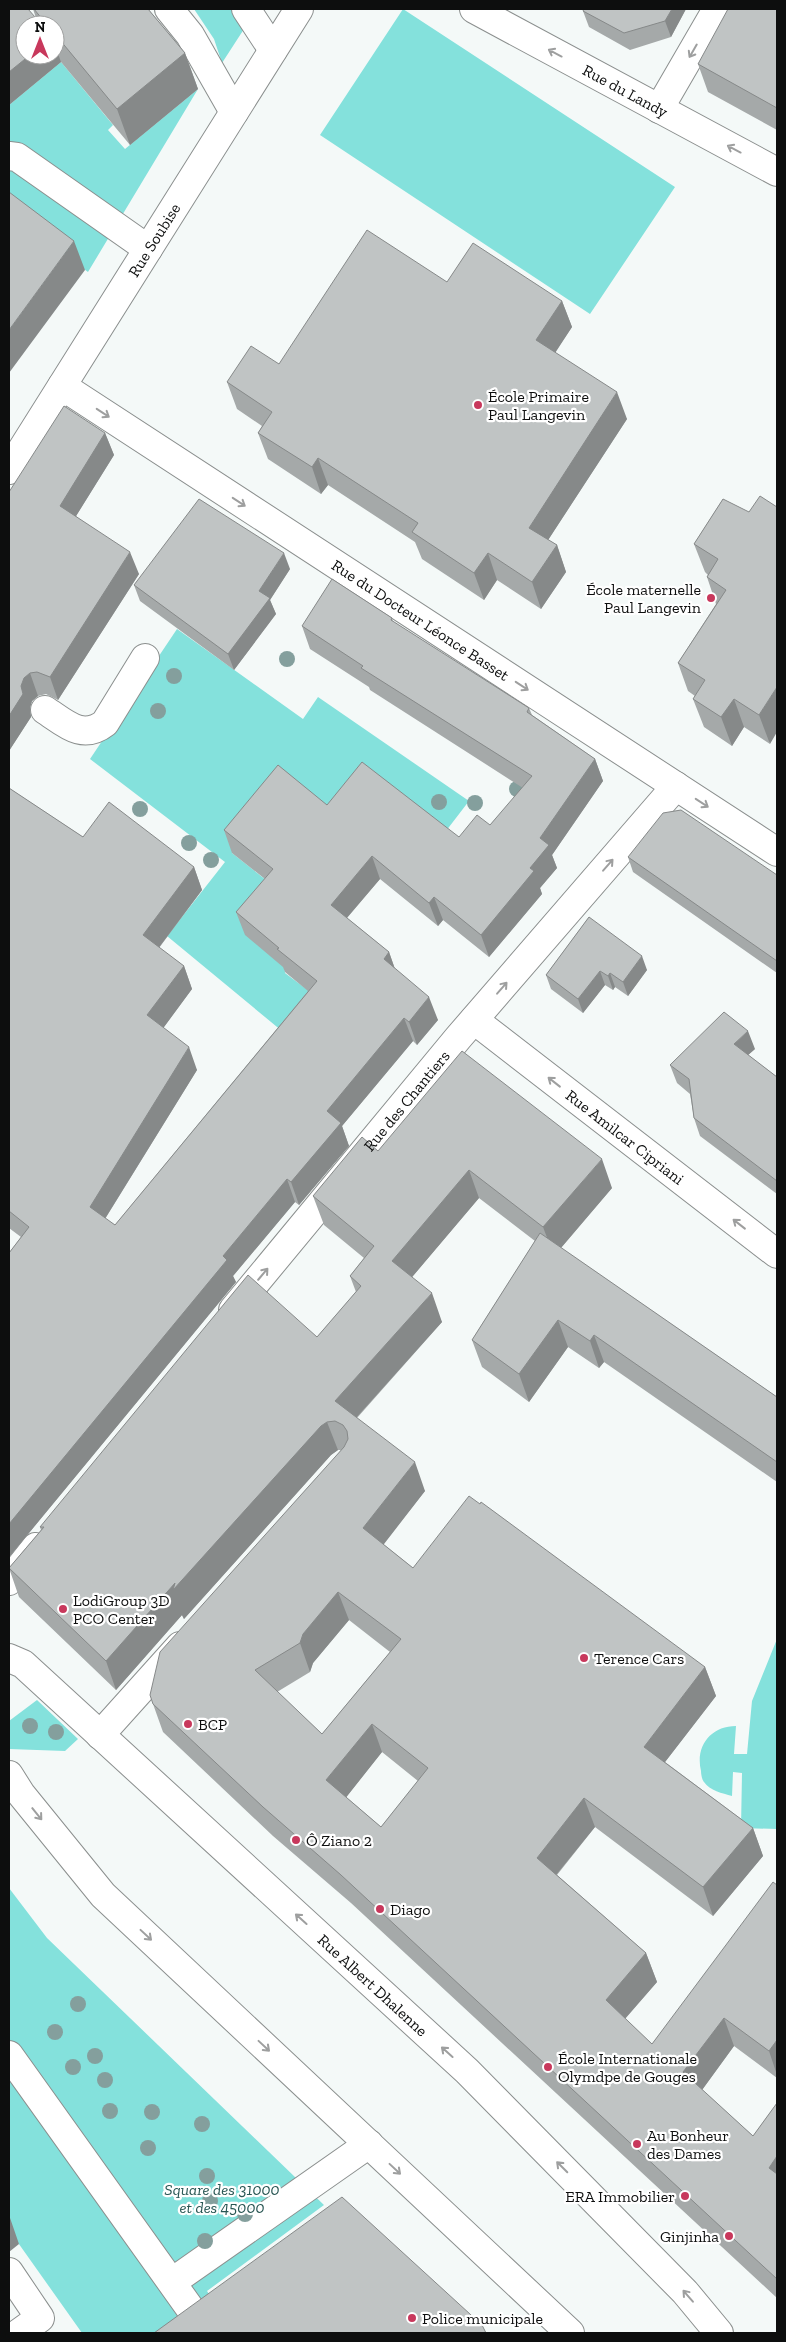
<svg xmlns="http://www.w3.org/2000/svg" width="786" height="2342" font-family="'Zilla Slab',serif">
  <style>
    .green { fill: #84e1dc }
    .lines { fill: none; stroke-linecap: round; stroke-linejoin: round }
    .minor-casing { stroke: #8b8f8e; stroke-width: 30 }
    .major-casing { stroke: #8b8f8e; stroke-width: 30 }
    .minor { stroke: #fff; stroke-width: 28 }
    .major { stroke: #fff; stroke-width: 28 }
    .tree { fill: #849f9d }
    .wall { fill: #a5a9a9; fill-rule: evenodd }
    .shaded-wall { fill: #868989 }
    .building { fill: #c0c4c4; stroke: #868989; fill-rule: evenodd }
    .oneway { stroke: #9e9f9f }
    .poi-dot { fill: #c8385c; stroke: #fff; stroke-width: 2 }
    .labels { text-anchor: middle; stroke-width: 4.5; stroke-linejoin: round; paint-order: stroke }
    .street-label { font-size: 16px; fill: #0d0e0e; stroke: #fff }
    .poi-label { font-size: 16px; fill: #0d0e0e; stroke: #fff; text-anchor: start }
    .park-label { font-size: 16px; font-style: italic; fill: #285653; stroke: #fff }
  </style>
  <rect width="100%" height="100%" fill="#f4f9f8"/>
  <path class="green" d="M194,9h38l12,20 -22,34 -8,-24z
    M403,9l272,178 -85,127 -270,-179z
    M61,62l52,63 -5,5 17,19 73,-60 -110,183 -76,-56 -3,4v-115z
    M177,629l126,90 15,-22 151,104 -33,43 -204,9 49,39 4,81 20,15 41,25 -52,28 -127,-105 58,-74 -135,-103z
    M777,1639v190l-36,-1 1,-55 -9,-1 -1,24c-10,-3 -22,-5 -28,-14 -2,-2 -3,-8 -3,-11 -6,-25 10,-45 35,-45l-2,28h13l5,-53z
    M37,1700l41,39 -13,12 -56,-2v-28z
    M9,1888l38,50 277,267 -117,86 22,32 -14,10h-133l-73,-103z"/>
  <g class="lines">
    <defs>
      <g id="minor">
        <path d="M169,9l21,26 44,77"/>
        <path d="M246,9l27,41"/>
        <path id="s1" d="M474,9l303,163"/>
        <path d="M659,109l58,-100"/>
        <path d="M9,156l8,1 131,92"/>
        <path id="s2" d="M62,386l715,466"/>
        <path id="s3" d="M9,470l290,-461"/>
        <path d="M45,710c20,13 37,31 60,13l40,-65"/>
        <path id="s4" d="M474,1020l303,234"/>
        <path id="s5" d="M233,1310l225,-272 218,-252"/>
        <path d="M9,1581l27,-34"/>
        <path d="M100,1735l80,-89"/>
        <path d="M9,2055l190,266"/>
        <path d="M9,2272l31,46 -21,15"/>
        <path d="M172,2282l197,-138"/>
      </g>
      <g id="major">
        <path id="s6" d="M9,1658l14,6 444,407 218,221 34,41"/>
        <path d="M9,1775l12,19 82,101 467,438"/>
      </g>
    </defs>
    <use href="#minor" class="minor-casing"/>
    <use href="#major" class="major-casing"/>
    <use href="#minor" class="minor"/>
    <use href="#major" class="major"/>
  </g>
  <g class="tree">
    <circle cx="287" cy="659" r="8"/>
    <circle cx="174" cy="676" r="8"/>
    <circle cx="158" cy="711" r="8"/>
    <circle cx="517" cy="789" r="8"/>
    <circle cx="439" cy="802" r="8"/>
    <circle cx="475" cy="803" r="8"/>
    <circle cx="140" cy="809" r="8"/>
    <circle cx="189" cy="843" r="8"/>
    <circle cx="211" cy="860" r="8"/>
    <circle cx="30" cy="1726" r="8"/>
    <circle cx="56" cy="1732" r="8"/>
    <circle cx="78" cy="2004" r="8"/>
    <circle cx="55" cy="2032" r="8"/>
    <circle cx="95" cy="2056" r="8"/>
    <circle cx="73" cy="2067" r="8"/>
    <circle cx="105" cy="2080" r="8"/>
    <circle cx="110" cy="2111" r="8"/>
    <circle cx="152" cy="2112" r="8"/>
    <circle cx="202" cy="2124" r="8"/>
    <circle cx="148" cy="2148" r="8"/>
    <circle cx="207" cy="2176" r="8"/>
    <circle cx="210" cy="2201" r="8"/>
    <circle cx="245" cy="2214" r="8"/>
    <circle cx="205" cy="2241" r="8"/>
  </g>
  <path class="wall" d="M9,9l27,9 -3,-9h115l37,44 13,36 -68,56 -69,-83 -52,43zM25,25h30v30z
    M686,9l-15,28 -41,13 -41,-23 -6,-16z
    M777,9v121l-69,-38 -10,-28z
    M447,282l115,19 10,26 -17,25 72,67 -79,121 9,5 9,27 -25,37 -44,-29 -13,20 -62,-41 -7,-17 -87,-57 -7,9 -53,-35 -10,-26 4,-7 -25,-17 -10,-27 52,-18z
    M105,433l9,22 -38,61 63,58 -81,126 -12,-6 -8,2 -6,5 -2,7 1,9 -22,34v-259z
    M723,499l47,245 -26,-17 -12,19 -28,-19 -11,-28 2,-3 -7,-5 -10,-28 38,-59 -9,-27 1,-2 -3,-3 -11,-28z
    M290,569l-20,31 6,14 -42,56 -94,-69 -6,-16z
    M392,618l1,4 136,86 3,7 63,44 8,22 -51,74 5,13 -17,20 2,6 -53,63 -46,-37 -5,6 -58,-47 -33,39 42,34 6,17 43,51 -21,25 -4,-4 -71,85 7,20 -50,59 -4,-3 -62,74 3,6 -226,274h-1v-303l12,-16 -12,-9v-440l74,49 111,30 8,23 -43,58 25,18 8,23 -29,39 34,42 -92,149 10,6 193,-234 -23,-19 -2,-5 -38,-32 -9,-23 29,-33 -33,-26 -8,-23 103,-25 132,32 31,-12 33,-37 -153,-98 -1,-3 -59,-38 -8,-23z
    M628,857l149,18v98l-144,-101z
    M589,917l58,53 -19,26 -13,-9 -2,3 -8,-5 -22,28 -32,-24 -5,-14z
    M755,1049l-7,6 29,22v117l-77,-58 -6,-18 -4,-24 -13,-11 -7,-18z
    M378,1151l234,37 -51,60 216,149v85l-173,-120 -5,6 -31,-21 -39,55 -47,-35 -10,-27 63,-99 -56,-43 -67,79 30,45 -85,96 68,73 -42,53 30,24 292,99 11,29 -51,66 88,66 10,28 -50,60 -118,-89 -38,48 89,78 11,29 -32,37 27,25 125,-159v193l-43,-32 -32,44 51,46 24,-33v195l-426,-395 -78,-67 -110,-104 -10,-28 188,-254h-3l-7,5 -147,164 -2,-4 -66,75 -97,-93 -10,-29 32,-38 -1,-3 277,-190 39,-45 -6,-16 14,-18 -40,-33 -11,-29zM349,1620l41,32 -68,82 -45,-42 33,-20 3,-9zM382,1752l36,29 -37,46 -35,-30z"/>
  <path class="shaded-wall" d="M672,9h14l-15,28 -6,-16z
    M55,45l6,17 -52,43v-33l21,-17h25z
    M185,53l13,36 -68,56 -13,-36z
    M74,241l11,29 -76,103v-43z
    M562,301l10,26 -26,40 -10,-27z
    M617,392l10,27 -88,135 -10,-26z
    M105,433l9,22 -46,74 -8,-23z
    M318,458l10,27 -7,9 -9,-27z
    M557,545l9,27 -25,37 -9,-27z
    M130,552l9,22 -81,126 -8,-23z
    M284,553l6,16 -20,31 6,14 -42,56 -6,-16 31,-63z
    M488,553l9,27 -13,20 -10,-27z
    M30,673l8,23 -6,5 -2,7 1,9 -22,34v-35l15,-38z
    M777,687v45l-7,12 -11,-29z
    M734,699l10,28 -12,19 -11,-29z
    M595,759l8,22 -51,74 5,13 -17,20 2,6 -53,63 -8,-22 49,-67 10,-30z
    M372,856l8,23 -41,48 -8,-22z
    M194,867l8,23 -51,68 -8,-23z
    M434,897l9,23 -5,6 -9,-23z
    M389,952l8,23 -13,-16z
    M642,956l5,14 -19,26 -5,-14z
    M184,966l8,23 -36,49 -9,-23z
    M600,971l5,14 -22,28 -5,-14z
    M610,973l5,14 -2,3 -5,-14z
    M429,997l9,23 -21,25 -8,-23z
    M404,1018l9,23 -71,85 7,20 -50,59 -8,-23 36,-71z
    M748,1031l7,18 -15,13 -6,-18z
    M189,1047l8,23 -99,160 -8,-23z
    M602,1159l10,29 -58,68 -11,-29z
    M469,1170l10,28 -77,91 -10,-28z
    M287,1179l8,23 -62,74 3,6 -226,274 -1,-3v-29l214,-268z
    M432,1293l10,29 -96,107 -11,-28z
    M558,1320l10,27 -39,55 -10,-28z
    M594,1335l10,27 -5,6 -9,-27z
    M327,1422l11,28 -7,5 -147,164 -2,-4 -66,75 -10,-29 69,-78 146,-157z
    M415,1462l10,29 -51,66 -11,-29z
    M338,1592l11,28 -36,43 -3,9 -10,-29 3,-9z
    M705,1667l11,29 -61,79 -11,-28z
    M372,1724l10,28 -45,57 -11,-29z
    M584,1798l11,29 -48,59 -10,-28z
    M753,1828l10,28 -50,60 -10,-29z
    M646,1953l11,29 -41,47 -10,-29z
    M724,2018l10,28 -40,55 -11,-29z
    M777,2040v35l-8,-24z
    M777,2156v36l-8,-24z
    M9,2215l10,29 -10,8z"/>
  <path class="building" d="M9,9h19l14,16h-17v30h5l-21,17z
    M34,9h114l37,44 -68,56 -62,-75v-9h-8z
    M584,9h88l-7,12 -41,12 -41,-22z
    M728,9h49v99l-79,-44z
    M9,192l65,49 -65,89z
    M367,230l80,52 26,-39 89,58 -26,39 81,52 -88,136 28,17 -25,37 -44,-29 -14,20 -62,-41 6,-9 -100,-65 -6,9 -54,-34 14,-21 -45,-30 24,-36 28,18z
    M64,406l41,27 -45,73 70,46 -80,125 -13,-5 -7,1 -6,5 -3,8 2,8 -14,22v-224z
    M760,496l17,11v180l-18,28 -25,-16 -13,18 -28,-18 12,-19 -27,-17 48,-73 -19,-13 11,-18 -24,-15 29,-45 26,13z
    M199,499l85,54 -25,38 11,7 -42,56 -94,-69z
    M332,579l60,39 -1,2 138,88 -2,4 68,47 -55,79 9,7 -19,23 4,3 -53,64 -47,-38 -5,6 -57,-47 -41,49 58,47 -5,7 45,38 -20,25 -5,-4 -77,93 14,12 -50,59 -4,-3 -64,77 4,4 -218,264v-271l20,-26 -20,-16v-423l74,49 26,-35 85,65 -51,68 41,31 -37,49 42,32 -99,160 25,18 202,-244 -40,-32 2,-1 -43,-36 37,-43 -49,-39 54,-65 49,40 35,-43 97,75 18,-22 13,10 42,-49 -171,-108 2,-2 -61,-40z
    M681,810l96,65v86l-149,-104 35,-44z
    M589,917l53,39 -19,26 -13,-9 -2,3 -8,-5 -22,28 -32,-24z
    M724,1012l24,19 -14,13 43,33v104l-83,-63 -5,-39 -19,-14z
    M462,1051l140,108 -59,68 -74,-57 -77,91 40,32 -97,108 80,61 -52,66 50,40 56,-72 11,8 1,-2 224,165 -61,80 109,81 -50,59 -119,-89 -47,60 109,95 -40,47 46,44 121,-162 4,3v155l-8,11 -45,-33 -41,54 70,64 24,-33v53l-8,12 8,6v105l-436,-404 -78,-68 -110,-103 -3,-9 10,-43 184,-205 4,-8 -1,-8 -4,-6 -8,-4 -8,1 -6,4 -148,164 2,-7 -69,78 -97,-93 35,-41h-4l208,-252 69,62 44,-51 -11,-10 24,-30 -61,-50 49,-59 16,14zM338,1592l63,47 -79,95 -67,-64 45,-27 3,-9zM372,1724l56,44 -47,59 -55,-47z
    M540,1233l237,164v65l-183,-127 -4,6 -32,-21 -39,54 -47,-34z
    M342,2197l140,128 4,8h-332z"/>
  <defs><path id="oneway-shaft" d="M-6 0H5M1.5-3L5.5 0L1.5 3" fill="none" stroke-width="1.6" stroke-linecap="round" stroke-linejoin="round" transform="scale(1.25)"/></defs>
  <g class="oneway">
    <use href="#oneway-shaft" transform="translate(693 51) rotate(120)"/>
    <use href="#oneway-shaft" transform="translate(555 53) rotate(-152)"/>
    <use href="#oneway-shaft" transform="translate(734 149) rotate(-152)"/>
    <use href="#oneway-shaft" transform="translate(103 413) rotate(33)"/>
    <use href="#oneway-shaft" transform="translate(239 502) rotate(33)"/>
    <use href="#oneway-shaft" transform="translate(522 686) rotate(33)"/>
    <use href="#oneway-shaft" transform="translate(702 803) rotate(33)"/>
    <use href="#oneway-shaft" transform="translate(608 865) rotate(-49)"/>
    <use href="#oneway-shaft" transform="translate(502 988) rotate(-49)"/>
    <use href="#oneway-shaft" transform="translate(554 1082) rotate(-142)"/>
    <use href="#oneway-shaft" transform="translate(739 1224) rotate(-142)"/>
    <use href="#oneway-shaft" transform="translate(263 1274) rotate(-50)"/>
    <use href="#oneway-shaft" transform="translate(37 1814) rotate(51)"/>
    <use href="#oneway-shaft" transform="translate(301 1919) rotate(-138)"/>
    <use href="#oneway-shaft" transform="translate(146 1935) rotate(43)"/>
    <use href="#oneway-shaft" transform="translate(264 2046) rotate(43)"/>
    <use href="#oneway-shaft" transform="translate(447 2052) rotate(-138)"/>
    <use href="#oneway-shaft" transform="translate(562 2167) rotate(-135)"/>
    <use href="#oneway-shaft" transform="translate(395 2169) rotate(43)"/>
    <use href="#oneway-shaft" transform="translate(688 2296) rotate(-131)"/>
  </g>
  <g class="poi-dot">
    <circle cx="478" cy="405" r="5"/>
    <circle cx="711" cy="598" r="5"/>
    <circle cx="63" cy="1609" r="5"/>
    <circle cx="584" cy="1658" r="5"/>
    <circle cx="188" cy="1724" r="5"/>
    <circle cx="296" cy="1840" r="5"/>
    <circle cx="380" cy="1909" r="5"/>
    <circle cx="548" cy="2067" r="5"/>
    <circle cx="637" cy="2144" r="5"/>
    <circle cx="685" cy="2196" r="5"/>
    <circle cx="729" cy="2236" r="5"/>
    <circle cx="412" cy="2318" r="5"/>
  </g>
  <g class="labels">
    <g class="street-label">
      <text dy="6" stroke="none"><textPath href="#s1" startOffset="172">Rue du Landy</textPath></text>
      <text dy="6" stroke="none"><textPath href="#s3" startOffset="272">Rue Soubise</textPath></text>
      <text dy="6" stroke="none"><textPath href="#s2" startOffset="428">Rue du Docteur Léonce Basset</textPath></text>
      <text dy="6" stroke="none"><textPath href="#s5" startOffset="272">Rue des Chantiers</textPath></text>
      <text dy="6" stroke="none"><textPath href="#s4" startOffset="191">Rue Amilcar Cipriani</textPath></text>
      <text dy="6" stroke="none"><textPath href="#s6" startOffset="490">Rue Albert Dhalenne</textPath></text>
    </g>
    <g class="poi-label">
      <text x="488" y="402">École Primaire<tspan x="488" dy="18">Paul Langevin</tspan></text>
      <text x="701" y="595" text-anchor="end">École maternelle<tspan x="701" dy="18">Paul Langevin</tspan></text>
      <text x="73" y="1606">LodiGroup 3D<tspan x="73" dy="18">PCO Center</tspan></text>
      <text x="594" y="1664">Terence Cars</text>
      <text x="198" y="1730">BCP</text>
      <text x="306" y="1846">Ô Ziano 2</text>
      <text x="390" y="1915">Diago</text>
      <text x="558" y="2064">École Internationale<tspan x="558" dy="18">Olymdpe de Gouges</tspan></text>
      <text x="647" y="2141">Au Bonheur<tspan x="647" dy="18">des Dames</tspan></text>
      <text x="675" y="2202" text-anchor="end">ERA Immobilier</text>
      <text x="719" y="2242" text-anchor="end">Ginjinha</text>
      <text x="422" y="2324">Police municipale</text>
    </g>
    <g class="park-label">
      <text x="222" y="2195">Square des 31000<tspan x="222" dy="18">et des 45000</tspan></text>
    </g>
  </g>
  <rect width="786" height="2342" fill="none" stroke="#0d0e0e" stroke-width="20"/>
  <g transform="translate(40 40)"><circle r="24" fill="#ffffff" stroke="#9e9f9f"/>
  <path d="M0-4L9 19L0 12L-9 19Z" fill="#c8385c"/>
  <text y="-8" font-size="14" font-weight="bold" text-anchor="middle" fill="#0d0e0e">N</text>
  </g>
</svg>
